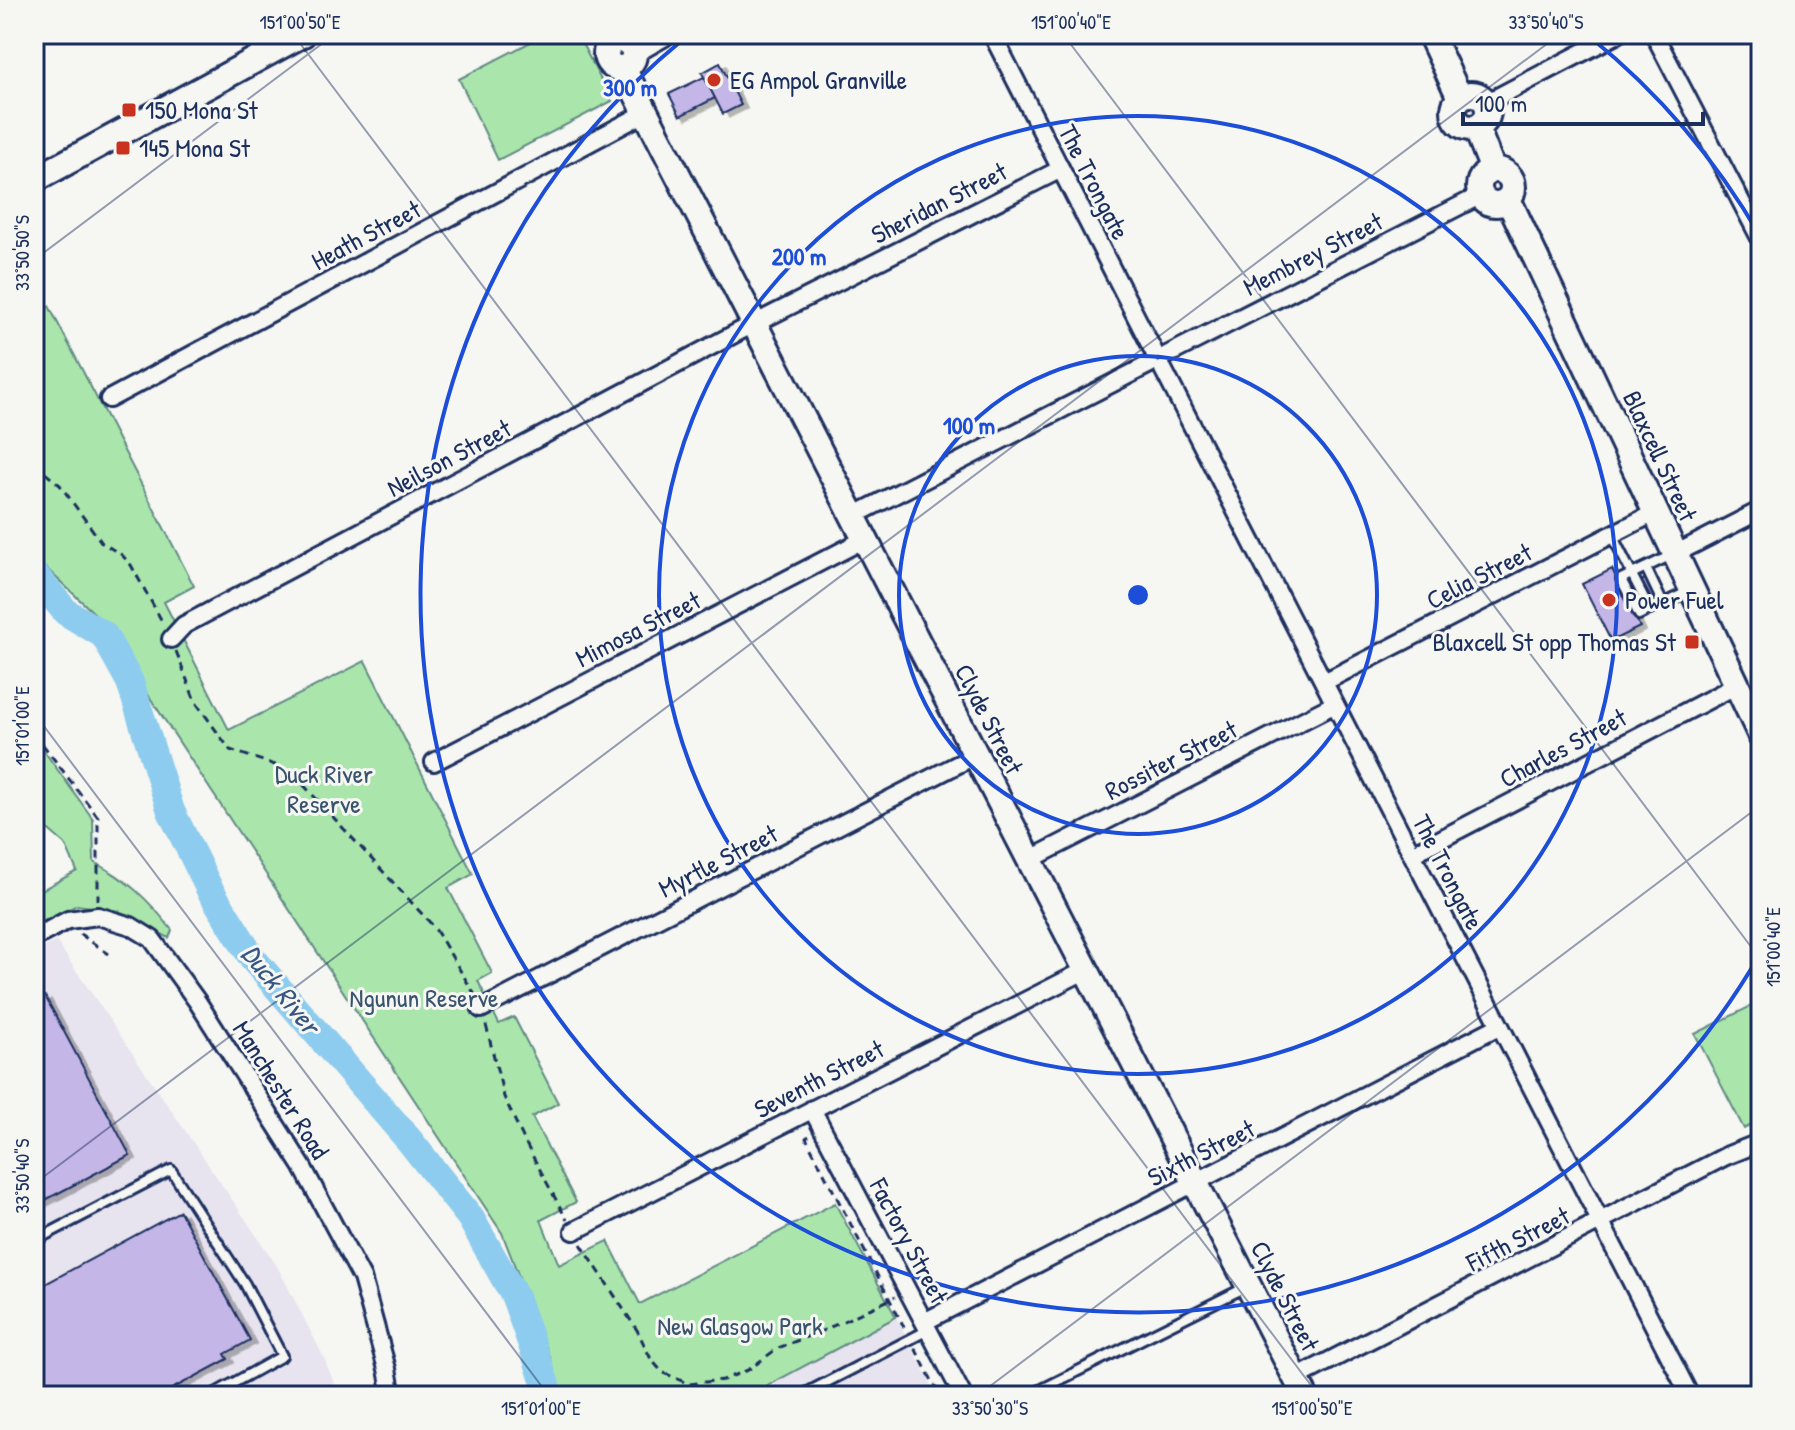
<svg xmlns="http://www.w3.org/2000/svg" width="1795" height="1430" font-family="'Patrick Hand',sans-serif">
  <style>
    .built { fill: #e7e3ef }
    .green { fill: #aae6ac; stroke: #628a85; stroke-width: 2 }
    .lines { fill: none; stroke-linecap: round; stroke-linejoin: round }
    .river { stroke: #8dccee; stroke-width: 28 }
    .building { fill: #c4b7e8; stroke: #1b2f5e; stroke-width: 2; filter: url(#shadow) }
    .lane-casing { stroke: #1b2f5e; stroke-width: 14 }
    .street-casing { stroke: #1b2f5e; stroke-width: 22 }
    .secondary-casing { stroke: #1b2f5e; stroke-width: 30 }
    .path { stroke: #1b2f5e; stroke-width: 3; stroke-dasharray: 8 6; stroke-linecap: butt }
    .lane { stroke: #f6f6f2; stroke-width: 8 }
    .street { stroke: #f6f6f2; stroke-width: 16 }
    .secondary { stroke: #f6f6f2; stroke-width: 24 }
    .ticks { fill: none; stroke: #1b2f5e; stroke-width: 2; stroke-opacity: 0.45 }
    .ring { fill: none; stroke: #1d4ed8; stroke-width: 4 }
    .poi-dot { fill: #c8321e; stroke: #f6f6f2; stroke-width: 3 }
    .labels { text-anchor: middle; stroke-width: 6; stroke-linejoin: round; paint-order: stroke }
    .poi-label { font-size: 26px; fill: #1b2f5e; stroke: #f6f6f2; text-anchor: start }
    .street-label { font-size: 26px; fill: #1b2f5e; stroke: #f6f6f2 }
    .park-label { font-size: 26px; fill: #38546e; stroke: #f6f6f2 }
    .water-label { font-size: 28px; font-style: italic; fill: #385682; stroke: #f6f6f2 }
    .centre { fill: #1d4ed8; stroke: #f6f6f2; stroke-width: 4 }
    .ring-label { font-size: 24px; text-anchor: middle; font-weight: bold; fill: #1d4ed8; stroke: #f6f6f2; stroke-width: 6; stroke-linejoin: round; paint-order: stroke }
    .neatline { fill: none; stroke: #1b2f5e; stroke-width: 3 }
    .ticks-label { font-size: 20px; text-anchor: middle; fill: #1b2f5e }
  </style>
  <defs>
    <filter id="shadow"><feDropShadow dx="6" dy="3.5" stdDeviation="0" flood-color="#0004"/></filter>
  </defs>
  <rect width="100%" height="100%" fill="#f6f6f2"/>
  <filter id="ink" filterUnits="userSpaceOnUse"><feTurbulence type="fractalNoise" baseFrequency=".0125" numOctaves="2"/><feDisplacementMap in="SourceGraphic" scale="16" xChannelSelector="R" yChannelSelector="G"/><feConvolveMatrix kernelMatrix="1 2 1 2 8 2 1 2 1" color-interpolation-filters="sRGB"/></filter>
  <g filter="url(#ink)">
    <path class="built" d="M56,941l221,325 46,90 16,40h-305v-443z
      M896,1317l41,79h-189z"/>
    <path class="green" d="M546,34h31l35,67 -114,59 -39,-81z
      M49,306l145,280 -30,16 65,128 136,-69 108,213 -25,14 44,85 -14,8 21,43 15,-7 44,86 -26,14 44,85 -35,18 18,45 49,-24 32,63 195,-101 61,114 -148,79h-190l-7,-37 -49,-126 -407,-619 -61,-57v-243z
      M34,737l59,82 1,43c34,18 54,37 78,68l-3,8 -50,-27 -42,-6 -43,21v-32l43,-23 -12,-27 -31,-27z
      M1761,1001v119l-17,9 -49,-95z"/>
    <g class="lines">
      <path class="river" d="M34,574l32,38 38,23 26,47 41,129 39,79 43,69 156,181 61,77 45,80 35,99"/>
    </g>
    <path class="building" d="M720,63l21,42 -18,9 -21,-41z
      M704,77l11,21 -35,18 -11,-22z
      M1612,569l28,58 -29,14 -29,-57z
      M1651,576l9,20 -29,14 -9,-20z
      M45,996l85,159 -96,51v-204z
      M180,1211l70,129 -25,14 3,5 -69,37h-125v-106z"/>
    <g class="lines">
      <defs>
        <path id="lane" d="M1612,535l38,75
          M1674,554l-53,25 18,36 50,-24
          M1646,568l17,36
          M34,1241l137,-71 74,114 37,72 -72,40
          M800,1396l128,-66
          M1028,1396l218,-109"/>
        <path id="street" d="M992,34l162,318
          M1654,34l107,206
          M1486,103l132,-69
          M1167,355l314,-160
          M1163,369l527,1027
          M109,399l536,-286
          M853,516l297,-152
          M1675,554l86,-44
          M171,639l13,-14 556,-294 321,-162
          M1324,682l332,-170
          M434,762l431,-223
          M1412,854l325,-169
          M1029,860l306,-156
          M34,938l34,-18 30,-4 33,10 21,13 45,62 105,165 60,112 25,91 5,27
          M481,1009l495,-254
          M812,1109l151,287
          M574,1231l512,-261
          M924,1322l575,-296
          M1296,1378l430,-222 35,-14"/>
        <path id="secondary" d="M1430,34l30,64
          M606 54a14 14 0 1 1 28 0a14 14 0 1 1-28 0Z
          M634,50l28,-16
          M623,68l682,1328
          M1454 111a17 17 0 1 1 34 0a17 17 0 1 1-34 0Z
          M1476,127l17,43
          M1479 187a17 17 0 1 1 34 0a17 17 0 1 1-34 0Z
          M34,180l269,-146
          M1508,199l253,537"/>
      </defs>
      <use href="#lane" class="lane-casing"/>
      <use href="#street" class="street-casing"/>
      <use href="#secondary" class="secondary-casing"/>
      <path class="path" d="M34,464l26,21 42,58 20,12 9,10 32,58
        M176,651l19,50 35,49 51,17 18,13 135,147 41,68
        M1753,670l8,-4
        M34,733l64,84v83
        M80,934l29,20
        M486,1025l18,72 21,45 42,78
        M809,1136l-3,2 98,189
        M581,1244l56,86 14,29 11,13 27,12 34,-4 25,-10 30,-22 44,-17 73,-34
        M915,1348l25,48"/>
      <use href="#lane" class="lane"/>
      <use href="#street" class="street"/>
      <use href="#secondary" class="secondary"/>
    </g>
  </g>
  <path class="ticks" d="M293,34l1026,1362M1063,34l698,926M34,260l301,-226M34,713l515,683M34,1184l1526,-1150M977,1396l784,-591"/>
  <g class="ring">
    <circle cx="1138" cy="595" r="239"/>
    <circle cx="1138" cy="595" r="479"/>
    <path d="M1760 954A718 718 0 1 1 686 37M1590 37A718 718 0 0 1 1760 236"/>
  </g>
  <g class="poi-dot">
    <circle cx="714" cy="80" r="8"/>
    <rect x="121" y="102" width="16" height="16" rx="4"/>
    <rect x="115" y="140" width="16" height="16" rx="4"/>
    <circle cx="1609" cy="600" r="8"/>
    <rect x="1684" y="634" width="16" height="16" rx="4"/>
  </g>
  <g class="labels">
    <g class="poi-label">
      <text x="730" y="89">EG Ampol Granville</text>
      <text x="145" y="119">150 Mona St</text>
      <text x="139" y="157">145 Mona St</text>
      <text x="1625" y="609">Power Fuel</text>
      <text x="1676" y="651" text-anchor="end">Blaxcell St opp Thomas St</text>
    </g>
    <g class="street-label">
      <text transform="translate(1094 182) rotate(63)" y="9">The Trongate</text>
      <text transform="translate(939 203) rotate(-27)" y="9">Sheridan Street</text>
      <text transform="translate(366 235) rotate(-28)" y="9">Heath Street</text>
      <text transform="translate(1313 254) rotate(-27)" y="9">Membrey Street</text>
      <text transform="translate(1660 456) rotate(65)" y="9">Blaxcell Street</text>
      <text transform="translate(449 458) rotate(-28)" y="9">Neilson Street</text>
      <text transform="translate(1479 576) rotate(-27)" y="9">Celia Street</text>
      <text transform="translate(638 629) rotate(-27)" y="9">Mimosa Street</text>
      <text transform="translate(989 719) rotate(63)" y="9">Clyde Street</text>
      <text transform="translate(1563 748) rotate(-28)" y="9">Charles Street</text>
      <text transform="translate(1171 760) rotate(-27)" y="9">Rossiter Street</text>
      <text transform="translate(718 861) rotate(-27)" y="9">Myrtle Street</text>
      <text transform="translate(1448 872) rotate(63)" y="9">The Trongate</text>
      <text transform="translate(819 1079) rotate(-27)" y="9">Seventh Street</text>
      <text transform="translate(281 1090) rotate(58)" y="9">Manchester Road</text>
      <text transform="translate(1201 1153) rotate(-27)" y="9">Sixth Street</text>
      <text transform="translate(1518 1239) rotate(-27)" y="9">Fifth Street</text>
      <text transform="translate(909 1241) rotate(62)" y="9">Factory Street</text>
      <text transform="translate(1285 1296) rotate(63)" y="9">Clyde Street</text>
    </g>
    <g class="park-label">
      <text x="324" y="783">Duck River<tspan x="324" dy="30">Reserve</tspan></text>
      <text x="424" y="1007">Ngunun Reserve</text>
      <text x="740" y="1335">New Glasgow Park</text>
    </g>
    <g class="water-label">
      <text transform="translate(281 989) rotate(51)" y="10">Duck River</text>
    </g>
  </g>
  <circle cx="1138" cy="595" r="12" class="centre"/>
  <g class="ring-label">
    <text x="630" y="96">300 m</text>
    <text x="799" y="265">200 m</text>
    <text x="969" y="434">100 m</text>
  </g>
  <rect width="1795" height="1430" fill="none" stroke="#f6f6f2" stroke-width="88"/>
  <path d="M1463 112v12h240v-12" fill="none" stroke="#1b2f5e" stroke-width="4"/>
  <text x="1475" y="112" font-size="24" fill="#1b2f5e" stroke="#f6f6f2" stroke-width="6" paint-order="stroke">100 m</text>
  <rect x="44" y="44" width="1707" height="1342" class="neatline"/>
  <g class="ticks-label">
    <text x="300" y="29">151°00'50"E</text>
    <text x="1071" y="29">151°00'40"E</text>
    <text x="1546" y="29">33°50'40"S</text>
    <text transform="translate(22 253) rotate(-90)" y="7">33°50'50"S</text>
    <text transform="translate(22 726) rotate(-90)" y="7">151°01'00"E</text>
    <text transform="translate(1773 947) rotate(-90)" y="7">151°00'40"E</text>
    <text transform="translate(22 1176) rotate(-90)" y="7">33°50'40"S</text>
    <text x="541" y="1415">151°01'00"E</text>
    <text x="990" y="1415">33°50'30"S</text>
    <text x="1312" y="1415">151°00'50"E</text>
  </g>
</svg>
